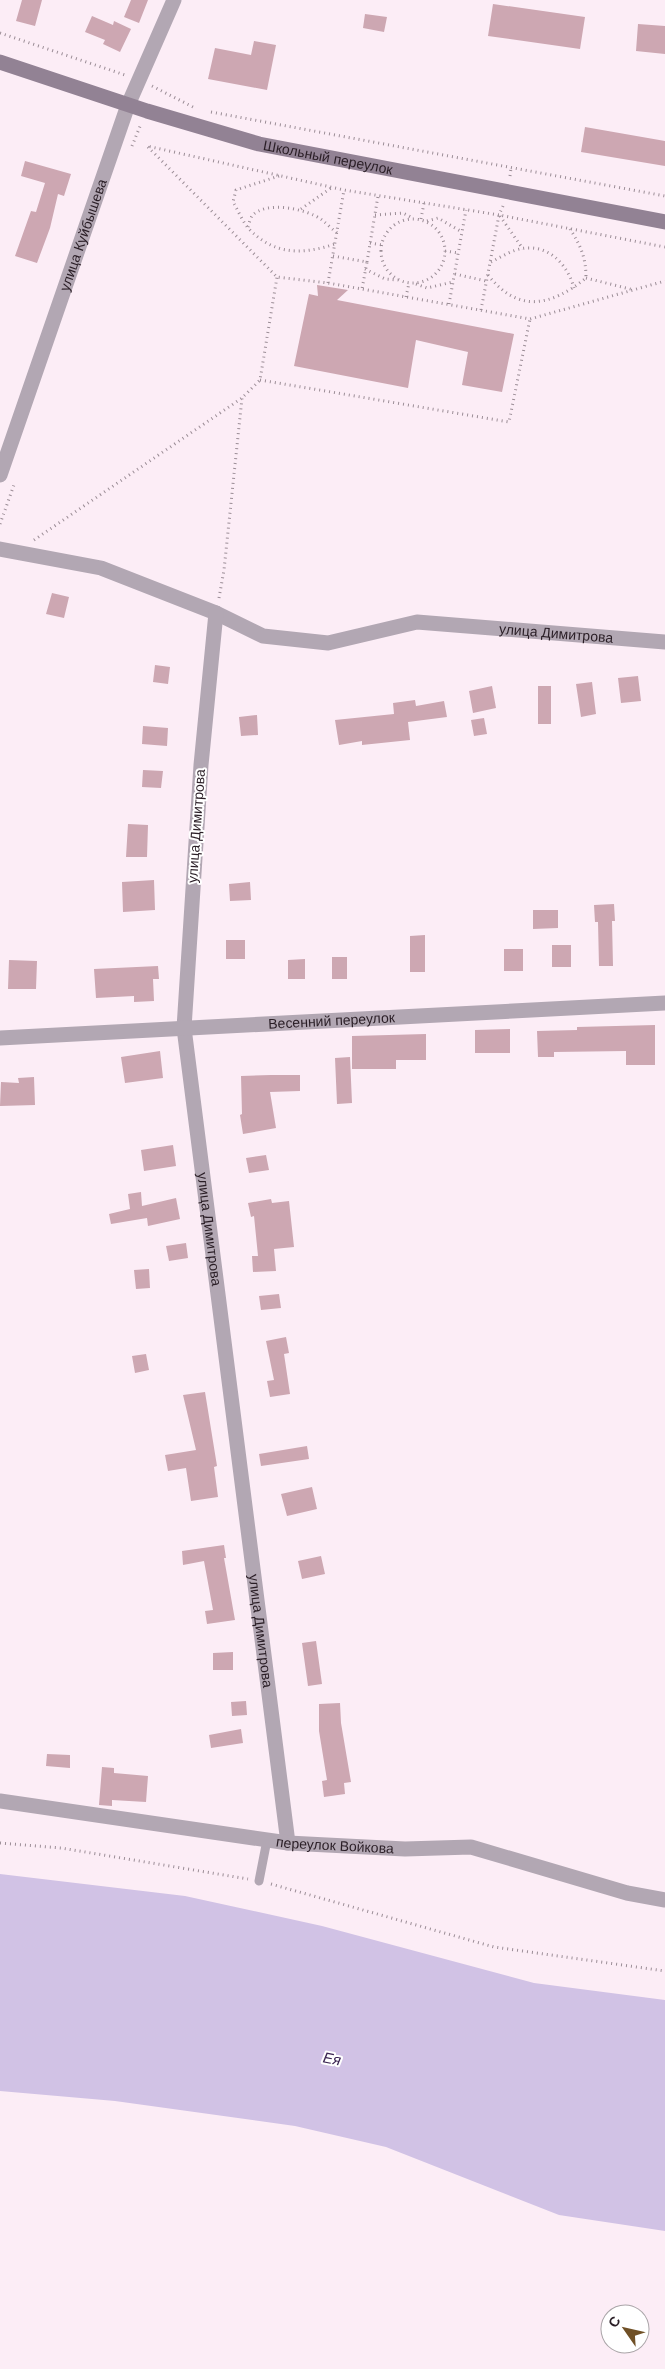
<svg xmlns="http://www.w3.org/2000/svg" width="665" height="2369" font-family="Arial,sans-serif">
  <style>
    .water { fill: #d1c2e5 }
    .building { fill: #cda7b2 }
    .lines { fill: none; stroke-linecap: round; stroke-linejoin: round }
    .path { stroke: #9b8d96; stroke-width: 3; stroke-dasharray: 1 4; stroke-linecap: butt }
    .lane { stroke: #b2a7b3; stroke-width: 9 }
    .street { stroke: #b2a7b3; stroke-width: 15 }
    .secondary { stroke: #928294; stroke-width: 15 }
    .labels { text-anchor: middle; stroke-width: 4; stroke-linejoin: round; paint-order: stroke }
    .street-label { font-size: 14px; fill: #2a1e26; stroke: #fff }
    .water-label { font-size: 15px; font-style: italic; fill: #3c2653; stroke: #fff }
  </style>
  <rect width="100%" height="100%" fill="#fcedf6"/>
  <path class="water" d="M0,1874l185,22 137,30 212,57 131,17v231l-106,-16 -173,-68 -91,-21 -180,-25 -115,-10z"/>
  <path class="building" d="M22,0h20l-7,26 -19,-5z
    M131,0h17l-9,23 -15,-6z
    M493,4l92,13 -5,32 -92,-13z
    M365,14l22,3 -3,15 -21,-4z
    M92,16l21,9 1,-4 17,8 -11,23 -17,-8 2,-4 -20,-8z
    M638,24l27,2v28l-29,-3z
    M254,41l22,4 -9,45 -59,-11 7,-31 36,7z
    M585,127l80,14v25l-84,-14z
    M25,161l46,13 -7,22 -6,-2 -8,34 -13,35 -22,-7 16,-45 5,1 9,-29 -24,-7z
    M317,285l31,5 -11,10 177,34 -12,58 -40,-7 6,-33 -52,-12 -8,48 -114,-22 15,-72 9,2z
    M52,593l17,4 -5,21 -18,-4z
    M155,665l15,2 -2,17 -15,-2z
    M638,676l3,25 -20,2 -3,-25z
    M592,682l4,32 -15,3 -5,-33z
    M492,686l4,22 -23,5 -4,-22z
    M538,686h13v38h-13z
    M415,700l1,6 28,-5 3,16 -39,5 2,18 -48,5v-4l-23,4 -4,-25 59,-6 -1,-11z
    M257,715l1,20 -17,1 -2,-19z
    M484,718l3,16 -13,2 -3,-16z
    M143,726l25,2 -1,18 -25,-2z
    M143,770l20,1 -2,17 -19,-1z
    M128,824l20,1 -1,32h-21z
    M154,880l1,30 -32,2 -1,-30z
    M250,882l1,18 -21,1 -1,-17z
    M614,904l1,17h-3l1,45h-14l-1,-44h-3l-1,-17z
    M533,910h25v18l-25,1z
    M425,935v37h-15v-36z
    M226,940h19v19h-19z
    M552,945h19v22h-19z
    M504,949h19v22h-19z
    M332,957h15v22h-15z
    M305,959v20h-17v-19z
    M9,960l28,1 -1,28h-28z
    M158,966l1,13h-6l1,22 -20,1v-6l-38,2 -2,-29z
    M655,1025v40h-29v-14l-72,1v5h-16l-1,-26 40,-1v-3z
    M510,1029v24h-35v-23z
    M426,1034v26h-30v9h-44v-33z
    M160,1051l3,27 -38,5 -4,-26z
    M350,1057l2,46 -15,1 -2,-46z
    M271,1075h29v16l-30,1 6,36 -33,6 -3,-19 2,-1 -1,-38z
    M34,1077l1,28 -35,1 1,-24 18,1 -1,-5z
    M173,1145l3,21 -32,5 -3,-21z
    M266,1155l3,15 -20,3 -3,-15z
    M141,1192l1,14 34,-8 4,21 -32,7 -1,-8 -36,6 -2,-10 21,-5 -2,-15z
    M271,1199l1,4 17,-2 5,46 -20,2 2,22 -23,1 -1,-16h6l-4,-40 -3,1 -3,-14z
    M186,1243l2,15 -19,3 -3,-15z
    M149,1269l1,19 -14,1 -2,-19z
    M279,1294l2,14 -20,2 -2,-14z
    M286,1337l3,16 -5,1 6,40 -20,3 -3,-16 7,-1 -8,-39z
    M146,1354l3,16 -14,3 -3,-17z
    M205,1392l12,74 -3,1 4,30 -27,4 -5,-33 -18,3 -3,-16 31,-5 -13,-55z
    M307,1446l2,13 -48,7 -2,-12z
    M312,1487l5,22 -30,7 -6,-22z
    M224,1545l2,13h-2l11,62 -28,4 -2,-13 8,-1 -9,-49 -21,4 -1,-14z
    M321,1556l4,18 -23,5 -4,-18z
    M316,1641l6,43 -14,2 -6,-43z
    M233,1652v18h-20v-17z
    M246,1701l1,14 -15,1 -1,-14z
    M340,1703l1,20 10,59 -7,1 1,11 -21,3 -2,-16 5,-1 -8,-49v-27z
    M241,1729l2,14 -32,5 -2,-13z
    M47,1754l23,1v13l-24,-2z
    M102,1767l12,1v5l34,3 -2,26 -34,-2v6l-13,-1z"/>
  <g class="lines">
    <path class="path" d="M0,33l125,42
      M152,86l41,21
      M211,112l454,84
      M132,146l9,-22
      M279,176l-43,14 -3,12c5,8 9,19 16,27 25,26 53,26 86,15
      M510,176l1,-8
      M503,206l-4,9 -155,-25 -197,-44 130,131 51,6 202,36 135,-38
      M301,209l30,-21
      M375,215l28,-2 10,5
      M500,216l23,33
      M421,219l3,-16
      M381 251a32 32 0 1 1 64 0a32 32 0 1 1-64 0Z
      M427,221l11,-3 24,14
      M248,227c1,-3 2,-8 4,-11 13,-16 56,-7 70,4 5,4 10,9 15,13
      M370,243l12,2
      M445,251l14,2
      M333,256l34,6 -5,27
      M367,262l11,-66
      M491,262c8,-4 16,-9 25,-12 29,-9 51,12 58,38
      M365,269l20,10 13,1
      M455,274l31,7
      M488,275c30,38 62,32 98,3 0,-20 -5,-32 -16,-49
      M586,278l48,12
      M328,283l16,-93
      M416,284l11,4 26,-6
      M406,297l3,-14
      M449,304l17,-94
      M481,310l18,-95 166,32
      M260,380l249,42 21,-103
      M0,524l15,-42
      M34,540l208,-142 18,-18 17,-103
      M219,598l5,-28 18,-172
      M0,1843l61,5 187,31
      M271,1884l223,63 171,24"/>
    <path class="lane" d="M259,1881l8,-41"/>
    <g class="street">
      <path id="s1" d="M0,475l128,-370 46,-105"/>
      <path id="s2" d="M0,549l101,19 115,45 47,23 65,7 89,-21 248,20"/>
      <path id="s3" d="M216,613l-15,152 -17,263 104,815"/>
      <path id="s4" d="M0,1038l665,-35"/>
      <path id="s5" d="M0,1801l288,42 117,6 66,-2 156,46 38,7"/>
    </g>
    <path class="secondary" id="s6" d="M0,62l147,49 112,33 406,78"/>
  </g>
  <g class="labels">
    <g class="street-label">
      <text dy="5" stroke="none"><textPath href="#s6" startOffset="342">Школьный переулок</textPath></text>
      <text dy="5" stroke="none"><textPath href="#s1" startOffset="254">улица Куйбышева</textPath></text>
      <text dy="5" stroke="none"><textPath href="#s2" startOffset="575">улица Димитрова</textPath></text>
      <text transform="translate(196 826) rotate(-86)" y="5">улица Димитрова</text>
      <text dy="5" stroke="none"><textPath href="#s4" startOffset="332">Весенний переулок</textPath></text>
      <text dy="5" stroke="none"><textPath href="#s3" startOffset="619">улица Димитрова</textPath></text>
      <text dy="5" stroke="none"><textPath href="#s3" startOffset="1024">улица Димитрова</textPath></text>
      <text dy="5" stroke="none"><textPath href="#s5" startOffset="338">переулок Войкова</textPath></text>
    </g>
    <g class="water-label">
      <text transform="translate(332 2059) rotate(11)" y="5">Ея</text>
    </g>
  </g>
  <g transform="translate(625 2329) rotate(304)"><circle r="24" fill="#ffffff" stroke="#aaa5a8"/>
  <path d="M0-4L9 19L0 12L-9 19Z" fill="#705026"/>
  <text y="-8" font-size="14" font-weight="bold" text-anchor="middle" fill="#2a1e26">С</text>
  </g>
</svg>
